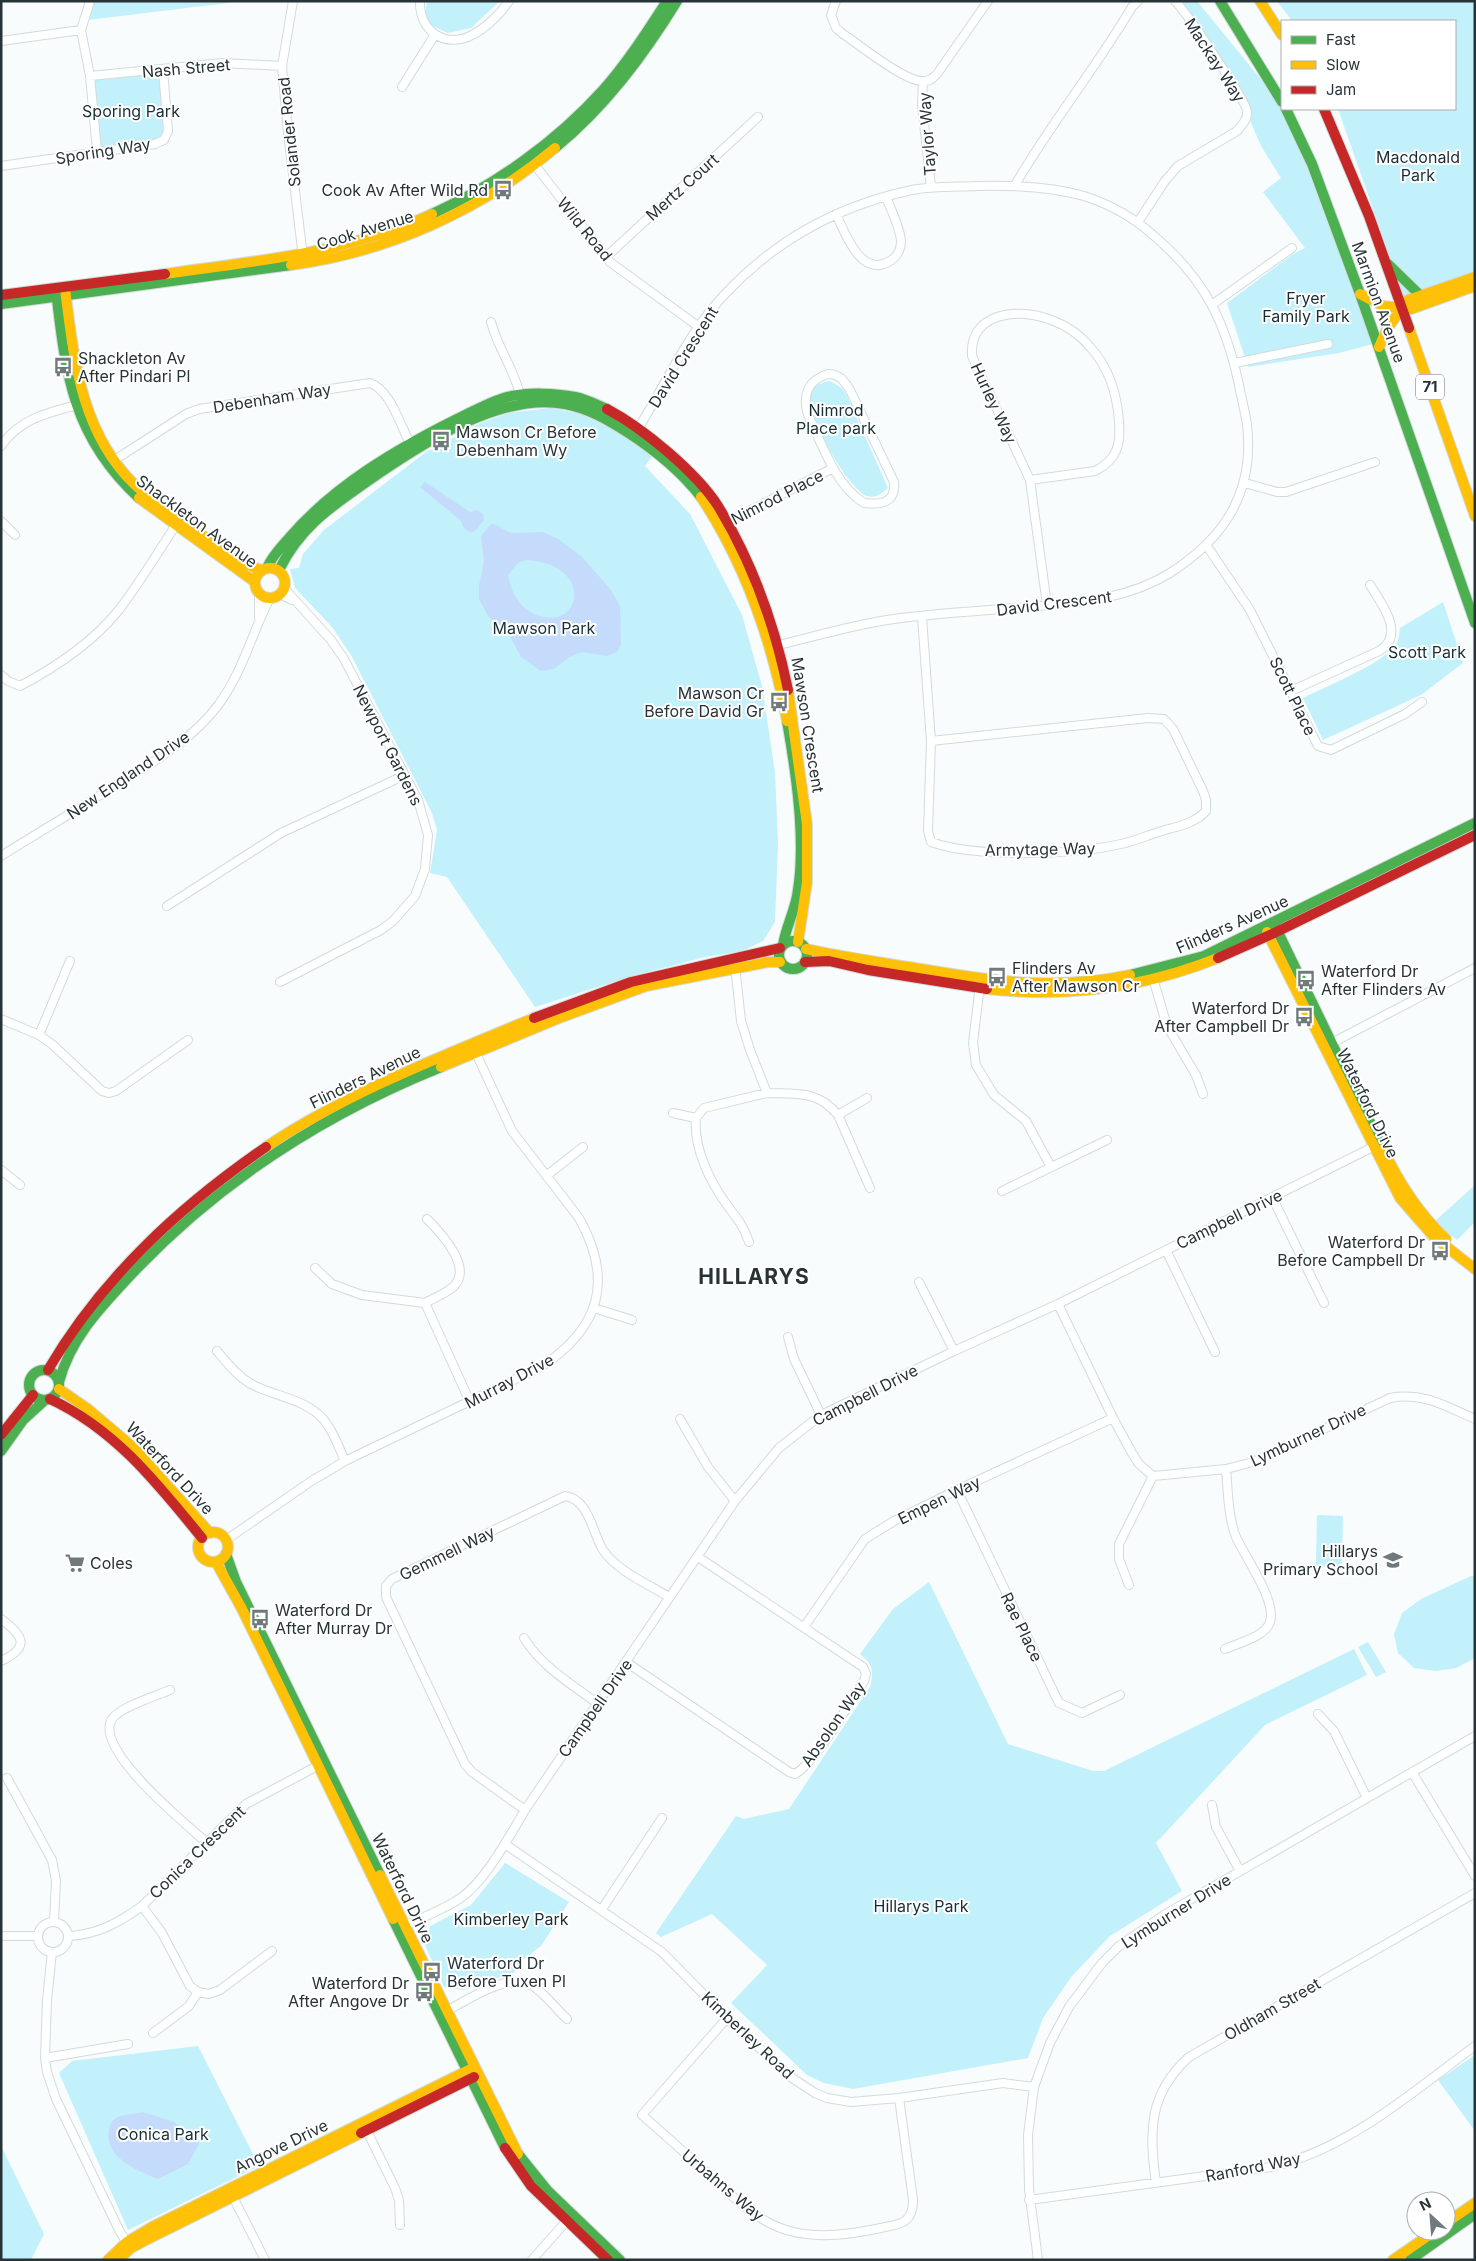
<svg xmlns="http://www.w3.org/2000/svg" width="1476" height="2261" font-family="Inter,sans-serif">
  <style>
    .green { fill: #c2f0fb }
    .water { fill: #c5dbfc; fill-rule: evenodd }
    .lines { fill: none; stroke-linecap: round; stroke-linejoin: round }
    .street-casing { stroke: #d2dbdc; stroke-width: 10 }
    .fast-casing { stroke: #d2dbdc; stroke-width: 12 }
    .slow-casing { stroke: #d2dbdc; stroke-width: 12 }
    .jam-casing { stroke: #d2dbdc; stroke-width: 12 }
    .street { stroke: #feffff; stroke-width: 8 }
    .fast { stroke: #4caf50; stroke-width: 10 }
    .slow { stroke: #ffc107; stroke-width: 10 }
    .jam { stroke: #c62828; stroke-width: 10 }
    .labels { text-anchor: middle; stroke-width: 4; stroke-linejoin: round; paint-order: stroke }
    .shield { fill: #fff; stroke: #687072; stroke-width: 1 }
    .shield-label { font-size: 15px; font-weight: bold; fill: #273336 }
    .street-label { font-size: 16px; fill: #273336; stroke: #fff }
    .park-label { font-size: 16px; fill: #182e34; stroke: #fff }
    .poi-label { font-size: 16px; fill: #273336; stroke: #fff; text-anchor: start }
    .district-label { font-size: 21px; font-weight: bold; letter-spacing: 1px; fill: #273336; stroke: #fff }
  </style>
  <rect width="100%" height="100%" fill="#f8fcfd"/>
  <path class="green" d="M93,1h151l-156,19z
    M427,1h73l-29,27 -23,5 -24,-11z
    M1175,1h22l88,108 88,235 -34,9 -91,14 -21,-64 66,-49 12,-6 -42,-56 18,-14 -20,-32 -12,-28z
    M1277,1h198v270l-48,17 -22,12 -67,-191h117v-88h-163z
    M161,73l3,56 -1,8 -6,4 -57,6c-6,-22 -2,-45 -6,-68z
    M830,381l12,7 5,8 41,92c-6,5 -12,11 -21,8 -19,-7 -63,-83 -56,-103 3,-8 11,-11 19,-12z
    M550,408l33,6 40,21 29,21 -7,10 45,48 52,101 20,71 13,86 3,72 -3,78 -12,19 -21,10 -37,6 -73,19 -97,31 -88,-130 -17,-4 7,-43 -5,-17 -81,-158 -19,-28 -37,-39 -5,-19 9,-1 4,-14 21,-24 102,-78 55,-29 27,-10z
    M1443,602l20,61 -42,32 -98,45 -20,-42c22,-11 78,-34 91,-51 5,-6 5,-11 6,-19z
    M1475,1185v37l-18,18 -23,-18z
    M1317,1515l26,1 -1,51 -26,-1z
    M1471,1576h4v82l-19,10 -20,3 -22,-3 -16,-15 -4,-19 8,-21 19,-14z
    M929,1582l79,162 85,27h11l250,-122 13,26 -102,50 -109,118 26,48 -72,45 -38,40 -29,42 -15,40 -175,31 -29,-6 -17,-8 -76,-72 36,-38 -55,-51 -51,23 -5,-4 80,-117 8,3 45,-10 81,-122c4,-15 3,-23 -10,-33l33,-45z
    M1368,1642l18,30 -10,5 -18,-30z
    M505,1863l64,39 -28,44 -21,16 -5,10 -52,18 -19,-3 -19,-42 5,-19 41,-21z
    M198,2046l61,120 -131,64 -69,-157 13,-12z
    M1475,2055v76l-37,-51z
    M1,2146l43,88 -13,26h-30z"/>
  <path class="water" d="M425,482l45,30 7,-2 6,4 1,6 -10,12c-8,0 -11,-4 -13,-11l-41,-34z
    M492,523l19,10 32,-1 15,7 24,18 29,33 9,16 1,38 -4,8 -10,4 -25,-4 -14,6 -14,11 -13,2 -20,-14 -12,-22 -21,-19 -9,-17v-13l5,-25 -3,-25zM526,560c72,4 55,77 6,53 -15,-8 -21,-23 -24,-38l10,-12z
    M143,2112l31,10 25,22 -11,20 -30,15c-19,-8 -54,-21 -49,-48 1,-6 2,-10 7,-13 7,-4 19,-4 27,-6z"/>
  <g class="lines">
    <defs>
      <path id="street" d="M90,1l-9,29 9,46 7,75
        M293,1l-11,65 6,67 15,124
        M420,1c-1,30 25,48 52,34 14,-7 28,-21 37,-34
        M836,1l-5,14 5,13 7,6c17,11 63,49 81,47 6,0 9,-3 13,-7l51,-73
        M1,41l80,-11
        M90,76l132,-13 60,3
        M923,81l-1,24 9,82
        M402,87l32,-51
        M531,160l79,102 89,65
        M1,166l154,-22 9,-4 4,-9 -5,-61
        M1015,185c36,-62 81,-117 117,-178l6,-6
        M836,214c9,19 25,65 54,47 7,-4 11,-12 11,-20 -1,-14 -10,-31 -15,-44
        M1138,222l27,-41 13,-15 59,-35c5,-6 11,-12 10,-20 -1,-10 -62,-101 -72,-110
        M606,257l152,-140
        M1213,304l79,-56
        M491,322c7,27 25,50 30,77
        M1235,363l93,-19
        M828,374c12,0 16,7 22,16l44,92c2,21 -13,23 -30,21 -29,-18 -42,-59 -56,-88 -6,-20 0,-35 20,-41z
        M636,432c29,-46 52,-100 90,-139 50,-53 114,-88 186,-103 21,-4 43,-3 65,-4 36,-1 73,0 107,10 25,8 50,22 69,39 54,45 75,92 88,160 3,14 7,28 7,42 3,62 -28,104 -78,136 -40,25 -86,29 -132,33 -50,5 -101,6 -151,14 -38,6 -75,17 -112,26
        M1,446c19,-28 49,-34 80,-42
        M110,463l76,-49 13,-5 171,-26c21,7 31,45 42,64
        M1030,480l65,-9c22,-11 26,-26 24,-50 -2,-26 -10,-53 -28,-73 -10,-12 -25,-23 -40,-28 -32,-13 -82,-8 -79,36l58,124 17,125
        M1245,483l32,9h9l89,-30
        M1,521l14,14
        M724,524l109,-56
        M1207,546l43,64 68,136 13,4 74,-36 17,-12
        M259,593v25
        M280,594l12,6
        M922,617l9,124 -3,90 3,11c46,16 142,13 190,2 14,-3 27,-9 41,-13 16,-5 32,-7 44,-20v-11l-3,-9 -30,-62 -9,-10 -16,-1 -217,23
        M1,675l7,6 12,5c36,-19 72,-43 98,-75 20,-25 41,-61 60,-89
        M1291,691l88,-40c27,-16 3,-47 -9,-66
        M1,856c40,-25 81,-49 120,-74 36,-22 73,-44 98,-78 24,-33 33,-71 51,-106
        M167,906l114,-73 124,-58
        M735,965l6,56 9,29 17,43c30,1 50,-3 71,22l32,73
        M1152,975l15,51 29,49 7,19
        M280,982l101,-52 12,-9 22,-25 10,-27 3,-34 -10,-35 -74,-141 -13,-19 -47,-52
        M980,985l-7,58 3,22 18,30 32,26 25,46
        M1,1019l38,16 14,10 49,46 7,2 7,-2 72,-51
        M39,1035l31,-74
        M1328,1045l147,-77
        M673,1113l23,5
        M838,1115l29,-17
        M1,1170l19,15
        M546,1176l37,-29
        M1002,1191l105,-51
        M1273,1199l51,104
        M749,1242c-5,-15 -12,-24 -22,-37 -17,-23 -34,-58 -31,-87l8,-10 63,-15
        M1166,1250l49,102
        M315,1268l17,16 30,11 63,8 45,99
        M919,1282l35,69
        M425,1303c9,-5 20,-9 28,-16 21,-19 -12,-54 -26,-68
        M1058,1304l55,114 19,35 7,11 14,12 73,-7 27,-7 137,-64c34,-6 55,8 85,21
        M594,1308l38,12
        M788,1337l6,22 27,56
        M217,1351c11,13 21,26 36,34 24,12 53,14 71,35 10,12 15,28 21,41
        M680,1419l28,48 27,34
        M957,1490l102,213 23,10 38,-18
        M226,1540l84,-58 35,-21 196,-94c59,-39 73,-86 38,-149l-67,-87 -38,-82
        M1129,1585l-10,-26v-15l34,-68
        M1,1619c22,16 30,28 0,42
        M804,1627l61,-88 29,-18 63,-31 156,-72
        M524,1638c17,28 47,46 73,65
        M1225,1649c13,-6 40,-12 45,-27 7,-21 -25,-65 -34,-85 -8,-20 -8,-46 -10,-68
        M626,1662l163,110 6,2c21,-12 54,-71 69,-93l2,-7 -3,-7 -165,-110
        M170,1690c-14,6 -50,17 -58,29 -19,30 74,105 94,123
        M1318,1714l16,17 33,67
        M1412,1772l63,104
        M7,1778l45,82 4,21 -2,40
        M1212,1805l4,22 24,44
        M525,1810l-53,-38 -7,-8 -79,-167v-11l6,-7 173,-83c24,3 27,36 38,54 14,21 45,34 66,47
        M505,1844l157,108 65,66 65,60 23,15 12,5 24,4 48,-4 104,-15 31,4
        M142,1906l20,27 28,53 8,6 11,2 11,-4 52,-39
        M602,1909l60,-91
        M38 1937a15 15 0 1 1 30 0a15 15 0 1 1-30 0Z
        M400,1928c20,-10 44,-18 62,-31 24,-17 48,-62 63,-87l210,-309 44,-53 42,-33 133,-64 104,-47 321,-160
        M1,1936h37
        M68,1936c29,-1 52,-14 74,-30l104,-102 75,-40
        M52,1952l-5,48 -2,58 2,14 9,27 64,133 9,14
        M443,2013c21,-11 65,-41 87,-29 14,8 25,24 37,35
        M727,2018l-85,97c22,19 44,39 65,58 26,23 49,49 83,58 29,8 62,3 91,-3 19,-4 32,-4 32,-28l-14,-102
        M153,2033l36,-27 9,-14
        M45,2058l83,-14
        M365,2127l30,61 4,12 1,25
        M1156,2183c-7,-51 -8,-89 33,-126l286,-164
        M231,2193l34,67
        M1029,2200l242,-33c78,-18 141,-75 204,-121
        M532,2260l39,-44
        M1038,2260l-9,-71 -1,-54 6,-48 16,-44 19,-36 33,-44 17,-17 45,-31 311,-179"/>
      <path id="fast" d="M1220,1l62,101
        M1286,109l26,55 48,130 115,329
        M555,148c50,-41 88,-92 122,-147
        M432,214c64,-29 124,-72 171,-124 24,-27 44,-58 64,-89
        M1388,264l33,32
        M56,291c10,85 17,146 83,207
        M1,304l290,-39
        M267,568c5,-12 14,-21 22,-30 45,-52 106,-88 166,-118 17,-8 34,-18 52,-23 21,-5 48,-4 68,0 11,2 22,8 32,12
        M279,570c23,-47 58,-67 99,-96 50,-34 125,-82 187,-70 23,4 43,16 62,28 28,18 53,38 74,65
        M1275,926l108,223
        M779 955a14 14 0 1 1 28 0a14 14 0 1 1-28 0Z
        M783,945c3,-19 13,-36 15,-55 8,-51 -2,-118 -11,-169
        M1130,975l74,-19 271,-133
        M29 1385a15 15 0 1 1 30 0a15 15 0 1 1-30 0Z
        M59,1382c11,-42 39,-72 68,-103 88,-95 195,-164 314,-212
        M1,1451l22,-31 22,-20
        M226,1554l10,28 144,293
        M393,1919l112,229
        M518,2154l29,36 73,70
        M1410,2260l65,-46"/>
      <path id="slow" d="M1260,1l22,34
        M291,265c97,-13 189,-54 264,-117
        M165,274c91,-13 183,-21 267,-60
        M65,289c9,71 16,144 70,196 15,14 33,24 49,36 25,19 48,38 77,49
        M1360,294l23,12 28,3 64,-23
        M1409,328l66,188
        M1379,347l8,-18 21,-29 67,-23
        M701,497c45,68 71,144 86,224
        M139,498l116,84
        M255 583a15 15 0 1 1 30 0a15 15 0 1 1-30 0Z
        M788,690l19,134v58l-9,60
        M1267,932l133,266 34,39 41,32
        M806,949c36,8 72,13 109,19 76,13 138,23 215,7
        M987,989c80,9 156,-1 231,-31
        M441,1067l121,-50 84,-31 122,-24h12
        M266,1147c82,-55 177,-91 268,-129
        M1383,1149c16,34 35,64 63,90
        M59,1389l29,20 46,39 76,85
        M198 1547a15 15 0 1 1 30 0a15 15 0 1 1-30 0Z
        M216,1562l26,47 151,310
        M380,1875l138,279
        M1446,2223l29,-20
        M108,2260l19,-18 25,-15 319,-158
        M118,2260l13,-12 13,-7 217,-108
        M1393,2260l42,-29"/>
      <path id="jam" d="M1324,109l45,107 40,112
        M1,295l164,-21
        M607,409c36,19 89,63 111,97 34,56 57,120 70,184
        M1218,958l54,-24 203,-99
        M805,962l24,-1 39,9 119,19
        M534,1018l97,-36 149,-34
        M48,1370c54,-92 131,-163 218,-223
        M50,1399c65,30 108,85 152,139
        M1,1435l32,-40
        M361,2133l113,-56
        M505,2148l26,38 77,74"/>
    </defs>
    <use href="#street" class="street-casing"/>
    <use href="#fast" class="fast-casing"/>
    <use href="#slow" class="slow-casing"/>
    <use href="#jam" class="jam-casing"/>
    <use href="#street" class="street"/>
    <use href="#fast" class="fast"/>
    <use href="#slow" class="slow"/>
    <use href="#jam" class="jam"/>
  </g>
  <defs>
    <symbol id="bus-bare" viewBox="-9 -9 18 18"><path d="M-5-6H5V4H4V6H2V4H-2V6H-4V4H-5ZM-3.5-4V0h7V-4ZM-3.5 1.2v1.5H-2V1.2ZM2 1.2v1.5H3.5V1.2Z" fill="#70797c" stroke="#fff" stroke-width="2.5" paint-order="stroke"/></symbol>
    <symbol id="school-bare" viewBox="-9 -9 18 18"><path d="M0-5L7-2L0 1L-7-2ZM-4 1L0 2.5L4 1V4Q0 6-4 4Z" fill="#70797c" stroke="#fff" stroke-width="2.5" paint-order="stroke"/></symbol>
    <symbol id="supermarket-bare" viewBox="-9 -9 18 18"><path d="M-6-5.5h2.5l.6 2H6L4.5 2H-2.5L-4.4-4H-6ZM-1.5 3.2a1.3 1.3 0 1 0 .1 0ZM3 3.2a1.3 1.3 0 1 0 .1 0Z" fill="#70797c" stroke="#fff" stroke-width="2.5" paint-order="stroke"/></symbol>
  </defs>
  <g fill-rule="evenodd">
    <use href="#bus-bare" x="489" y="176" width="28" height="28"/>
    <use href="#bus-bare" x="49" y="353" width="28" height="28"/>
    <use href="#bus-bare" x="427" y="427" width="28" height="28"/>
    <use href="#bus-bare" x="765" y="688" width="28" height="28"/>
    <use href="#bus-bare" x="983" y="963" width="28" height="28"/>
    <use href="#bus-bare" x="1292" y="966" width="28" height="28"/>
    <use href="#bus-bare" x="1290" y="1003" width="28" height="28"/>
    <use href="#bus-bare" x="1426" y="1237" width="28" height="28"/>
    <use href="#school-bare" x="1379" y="1546" width="28" height="28"/>
    <use href="#supermarket-bare" x="61" y="1549" width="28" height="28"/>
    <use href="#bus-bare" x="246" y="1605" width="28" height="28"/>
    <use href="#bus-bare" x="418" y="1958" width="28" height="28"/>
    <use href="#bus-bare" x="410" y="1978" width="28" height="28"/>
  </g>
  <g class="labels">
    <rect class="shield" x="1416" y="374.5" width="28" height="25" rx="4"/>
    <g class="shield-label">
      <text x="1430" y="392">71</text>
    </g>
    <g class="street-label">
      <text transform="translate(1215 60) rotate(57)" y="6">Mackay Way</text>
      <text transform="translate(186 68) rotate(-5)" y="6">Nash Street</text>
      <text transform="translate(289 132) rotate(-96)" y="6">Solander Road</text>
      <text transform="translate(927 134) rotate(-94)" y="6">Taylor Way</text>
      <text transform="translate(103 151) rotate(-9)" y="6">Sporing Way</text>
      <text transform="translate(682 187) rotate(-42)" y="6">Mertz Court</text>
      <text transform="translate(585 229) rotate(51)" y="6">Wild Road</text>
      <text transform="translate(365 230) rotate(-17)" y="6">Cook Avenue</text>
      <text transform="translate(1379 302) rotate(70)" y="6">Marmion Avenue</text>
      <text transform="translate(683 357) rotate(-58)" y="6">David Crescent</text>
      <text transform="translate(272 398) rotate(-9)" y="6">Debenham Way</text>
      <text transform="translate(994 403) rotate(65)" y="6">Hurley Way</text>
      <text transform="translate(777 497) rotate(-27)" y="6">Nimrod Place</text>
      <text transform="translate(197 521) rotate(36)" y="6">Shackleton Avenue</text>
      <text transform="translate(1054 603) rotate(-7)" y="6">David Crescent</text>
      <text transform="translate(1293 696) rotate(64)" y="6">Scott Place</text>
      <text transform="translate(808 725) rotate(81)" y="6">Mawson Crescent</text>
      <text transform="translate(388 745) rotate(63)" y="6">Newport Gardens</text>
      <text transform="translate(128 775) rotate(-34)" y="6">New England Drive</text>
      <text transform="translate(1040 849) rotate(-1)" y="6">Armytage Way</text>
      <text transform="translate(1232 924) rotate(-24)" y="6">Flinders Avenue</text>
      <text transform="translate(365 1077) rotate(-26)" y="6">Flinders Avenue</text>
      <text transform="translate(1368 1103) rotate(64)" y="6">Waterford Drive</text>
      <text transform="translate(1229 1219) rotate(-26)" y="6">Campbell Drive</text>
      <text transform="translate(509 1381) rotate(-28)" y="6">Murray Drive</text>
      <text transform="translate(865 1395) rotate(-27)" y="6">Campbell Drive</text>
      <text transform="translate(1308 1435) rotate(-25)" y="6">Lymburner Drive</text>
      <text transform="translate(170 1468) rotate(47)" y="6">Waterford Drive</text>
      <text transform="translate(939 1500) rotate(-26)" y="6">Empen Way</text>
      <text transform="translate(447 1553) rotate(-26)" y="6">Gemmell Way</text>
      <text transform="translate(1022 1627) rotate(64)" y="6">Rae Place</text>
      <text transform="translate(595 1708) rotate(-55)" y="6">Campbell Drive</text>
      <text transform="translate(833 1724) rotate(-55)" y="6">Absolon Way</text>
      <text transform="translate(197 1852) rotate(-44)" y="6">Conica Crescent</text>
      <text transform="translate(403 1888) rotate(64)" y="6">Waterford Drive</text>
      <text transform="translate(1176 1911) rotate(-32)" y="6">Lymburner Drive</text>
      <text transform="translate(1272 2009) rotate(-30)" y="6">Oldham Street</text>
      <text transform="translate(748 2035) rotate(43)" y="6">Kimberley Road</text>
      <text transform="translate(281 2146) rotate(-26)" y="6">Angove Drive</text>
      <text transform="translate(1253 2167) rotate(-11)" y="6">Ranford Way</text>
      <text transform="translate(723 2185) rotate(40)" y="6">Urbahns Way</text>
    </g>
    <g class="park-label">
      <text x="131" y="117">Sporing Park</text>
      <text x="1418" y="163">Macdonald<tspan x="1418" dy="18">Park</tspan></text>
      <text x="1306" y="304">Fryer<tspan x="1306" dy="18">Family Park</tspan></text>
      <text x="836" y="416">Nimrod<tspan x="836" dy="18">Place park</tspan></text>
      <text x="544" y="634">Mawson Park</text>
      <text x="1427" y="658">Scott Park</text>
      <text x="921" y="1912">Hillarys Park</text>
      <text x="511" y="1925">Kimberley Park</text>
      <text x="163" y="2140">Conica Park</text>
    </g>
    <g class="poi-label">
      <text x="488" y="196" text-anchor="end">Cook Av After Wild Rd</text>
      <text x="78" y="364">Shackleton Av<tspan x="78" dy="18">After Pindari Pl</tspan></text>
      <text x="456" y="438">Mawson Cr Before<tspan x="456" dy="18">Debenham Wy</tspan></text>
      <text x="764" y="699" text-anchor="end">Mawson Cr<tspan x="764" dy="18">Before David Gr</tspan></text>
      <text x="1012" y="974">Flinders Av<tspan x="1012" dy="18">After Mawson Cr</tspan></text>
      <text x="1321" y="977">Waterford Dr<tspan x="1321" dy="18">After Flinders Av</tspan></text>
      <text x="1289" y="1014" text-anchor="end">Waterford Dr<tspan x="1289" dy="18">After Campbell Dr</tspan></text>
      <text x="1425" y="1248" text-anchor="end">Waterford Dr<tspan x="1425" dy="18">Before Campbell Dr</tspan></text>
      <text x="1378" y="1557" text-anchor="end">Hillarys<tspan x="1378" dy="18">Primary School</tspan></text>
      <text x="90" y="1569">Coles</text>
      <text x="275" y="1616">Waterford Dr<tspan x="275" dy="18">After Murray Dr</tspan></text>
      <text x="447" y="1969">Waterford Dr<tspan x="447" dy="18">Before Tuxen Pl</tspan></text>
      <text x="409" y="1989" text-anchor="end">Waterford Dr<tspan x="409" dy="18">After Angove Dr</tspan></text>
    </g>
    <g class="district-label">
      <text x="754" y="1284">HILLARYS</text>
    </g>
  </g>
  <rect width="1476" height="2261" fill="none" stroke="#273336" stroke-width="5"/>
  <rect x="1281" y="20" width="175" height="90" fill="#ffffff" stroke="#a9adaf"/>
  <rect x="1291" y="36" width="25" height="8" fill="#4caf50" stroke="#a9adaf"/>
  <text x="1326" y="45" font-size="15" fill="#273336">Fast</text>
  <rect x="1291" y="61" width="25" height="8" fill="#ffc107" stroke="#a9adaf"/>
  <text x="1326" y="70" font-size="15" fill="#273336">Slow</text>
  <rect x="1291" y="86" width="25" height="8" fill="#c62828" stroke="#a9adaf"/>
  <text x="1326" y="95" font-size="15" fill="#273336">Jam</text>
  <g transform="translate(1431 2216) rotate(334)"><circle r="24" fill="#ffffff" stroke="#a9adaf"/>
  <path d="M0-4L9 19L0 12L-9 19Z" fill="#70797c"/>
  <text y="-8" font-size="14" font-weight="bold" text-anchor="middle" fill="#273336">N</text>
  </g>
</svg>
